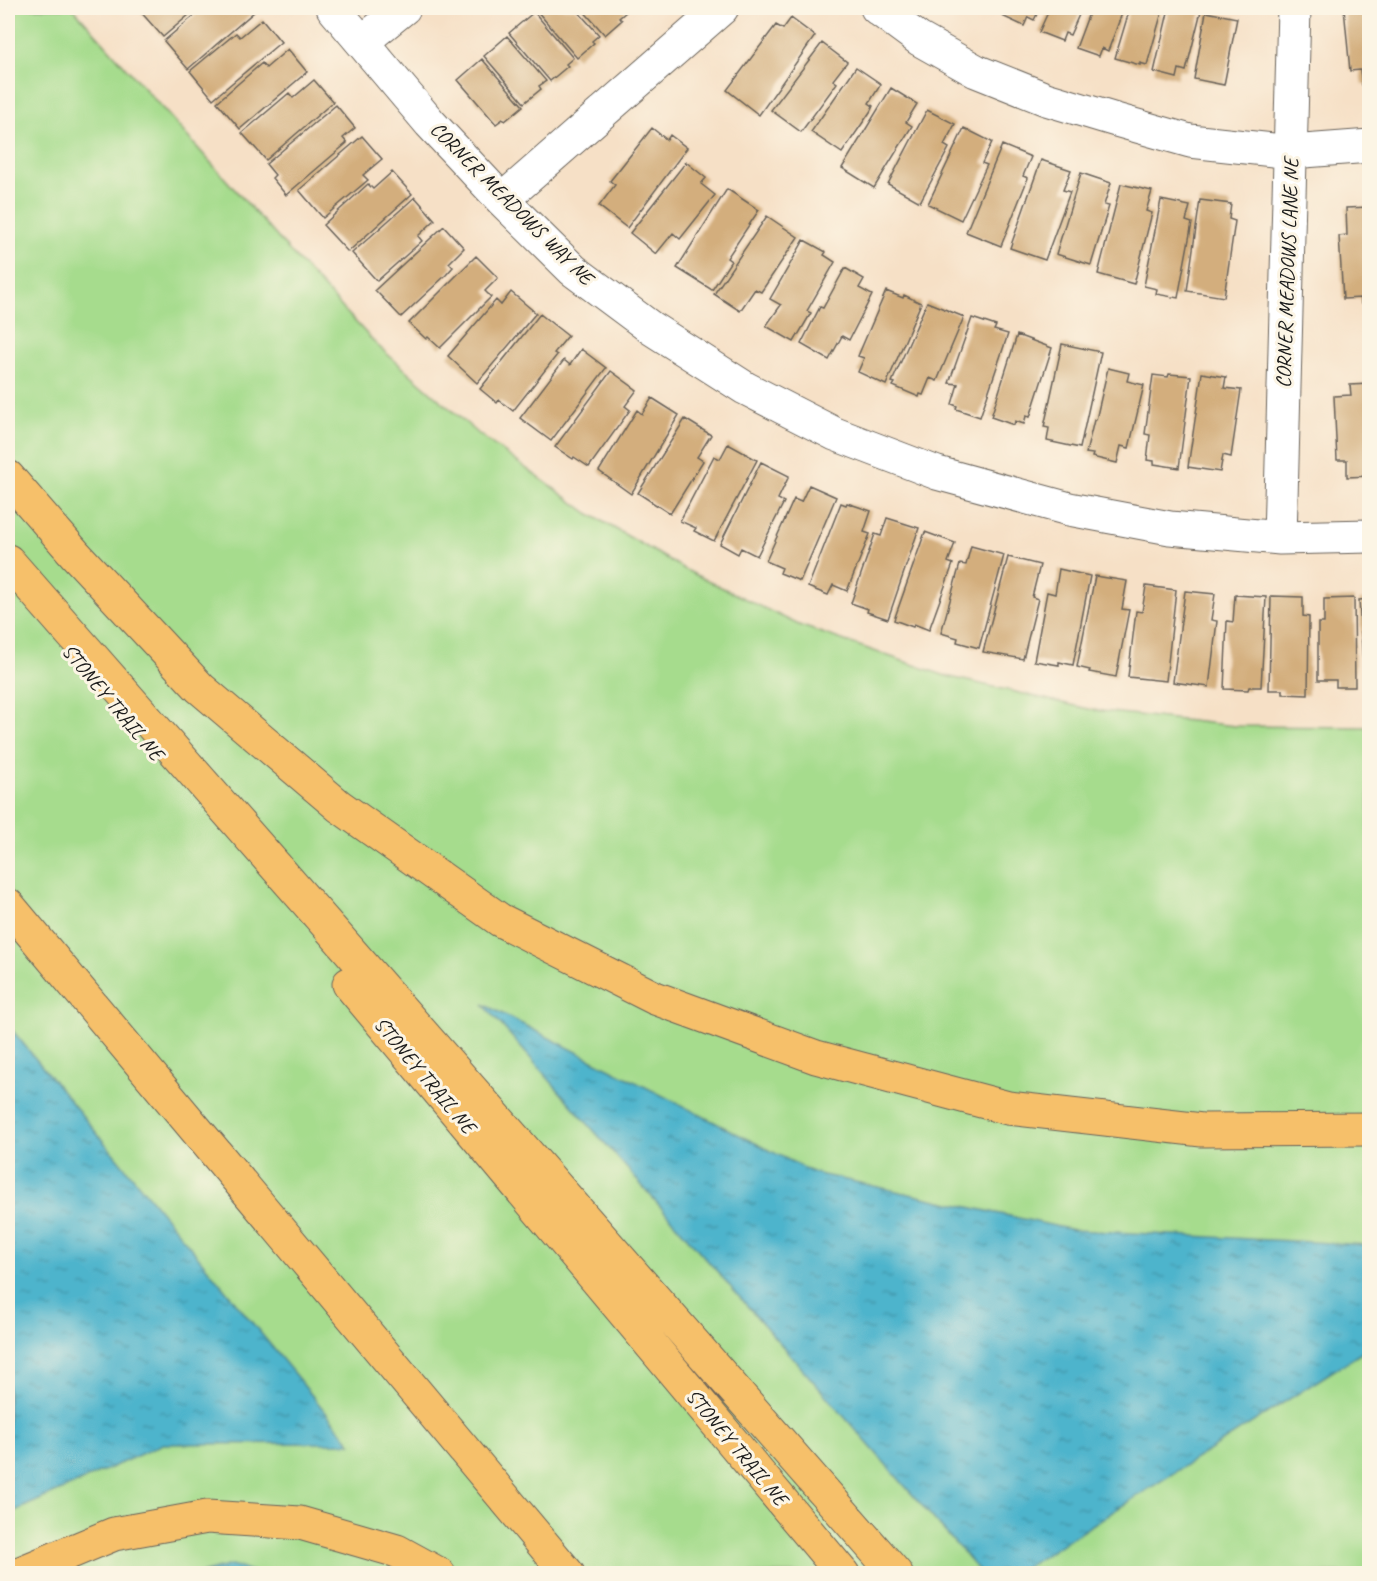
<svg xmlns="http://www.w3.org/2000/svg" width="1377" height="1581" font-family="Caveat,sans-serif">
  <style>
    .green { fill: #a6dc8d; stroke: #617c54; stroke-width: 1.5 }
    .water { fill: url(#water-ripples); stroke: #356874; stroke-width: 1.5 }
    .building { fill: #d3ae7d }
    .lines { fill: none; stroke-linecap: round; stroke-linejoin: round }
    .minor-casing { stroke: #686158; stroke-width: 35 }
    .highway-casing { stroke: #686158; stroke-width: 35 }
    .minor { stroke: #fff; stroke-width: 33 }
    .highway { stroke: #f6c06b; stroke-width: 33 }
    .labels { text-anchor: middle; stroke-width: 6; stroke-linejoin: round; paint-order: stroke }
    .street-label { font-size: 21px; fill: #1c1c1c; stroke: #fcf5e5 }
  </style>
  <defs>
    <pattern id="water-ripples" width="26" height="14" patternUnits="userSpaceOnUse" patternTransform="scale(1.5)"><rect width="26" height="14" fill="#4eb4cc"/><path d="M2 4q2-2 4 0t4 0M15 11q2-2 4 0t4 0" fill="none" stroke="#4092a5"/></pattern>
  </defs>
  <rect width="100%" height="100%" fill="#fcf5e5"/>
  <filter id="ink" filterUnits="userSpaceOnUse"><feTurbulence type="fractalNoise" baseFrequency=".0167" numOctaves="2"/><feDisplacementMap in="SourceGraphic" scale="12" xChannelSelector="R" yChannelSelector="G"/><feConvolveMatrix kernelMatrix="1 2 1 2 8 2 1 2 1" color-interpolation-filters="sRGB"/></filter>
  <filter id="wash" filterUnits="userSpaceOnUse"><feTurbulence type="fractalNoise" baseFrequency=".008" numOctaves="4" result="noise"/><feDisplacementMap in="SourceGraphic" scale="24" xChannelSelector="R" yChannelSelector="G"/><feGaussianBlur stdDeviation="1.35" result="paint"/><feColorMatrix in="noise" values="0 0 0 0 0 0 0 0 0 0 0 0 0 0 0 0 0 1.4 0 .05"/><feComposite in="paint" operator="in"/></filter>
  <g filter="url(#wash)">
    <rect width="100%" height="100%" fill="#f6e0c6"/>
    <path class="green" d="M8,8h65l222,249 82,88 103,90 108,78 98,57 113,55 147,51 147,34 142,16 134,1v846l-1361,1z"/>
    <path class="water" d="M483,1004l331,169 259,57 296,15v103l-352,225h-36z
      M8,1025l343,418 -188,1 -155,70z
      M231,1565l26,8h-55z"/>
    <g id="blocks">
      <path class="building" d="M141,8h56l-34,29 -24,-27z
        M203,8h50l2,3 -67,58 -24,-28z
        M541,8h34l24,27 -7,6 2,2 -17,15 -40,-47z
        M581,8h41l4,4 -7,6 3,2 -17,15z
        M1006,8h34l-6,12 -6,-3 -4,9 -22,-10z
        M1050,8h32l-12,27 -5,-2 -3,8 -23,-9z
        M1091,8h33l-16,43 -6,-3 -3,8 -23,-8z
        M1130,8h16l16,4 -15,53 -7,-2v2l-25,-7z
        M1169,8h18l14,3 -15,60 -7,-2 -2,9 -23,-6z
        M1344,8h26v76l-8,1 -2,-15 -10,1z
        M534,12l39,46 -7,6 2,2 -18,15 -41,-48z
        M1206,12l31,6 -13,67 -30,-6z
        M791,18l24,18 -56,79 -32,-25 49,-65 7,4z
        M262,19l19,23 -68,57 -23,-28 46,-38 4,4z
        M507,36l39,45 -7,5 2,3 -17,14 -40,-47z
        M822,43l25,19 -14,18 4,3 -36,49 -30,-22z
        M288,49l19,23 -67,57 -23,-27 45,-39 4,5z
        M482,59l41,47 -18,15 -2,-2 -7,5 -38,-44z
        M856,67l25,17 -12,19 4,3 -3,6 -28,41 -31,-21z
        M314,80l19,22 -67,58 -24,-27 47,-40 4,5z
        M891,88l26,16 -11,18 6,4 -38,62 -32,-20z
        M336,105l19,23 -12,10 4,5 -61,52 -14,-17 3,-3 -9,-11z
        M927,110l28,14 -11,21 5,3 -29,54 -32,-18z
        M652,128l15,12 3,-5 17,13 -60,80 -28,-22 16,-21 -5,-4z
        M964,128l28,14 -10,21 5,2 -26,55 -33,-16z
        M362,136l20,23 -19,16 5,5 -45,38 -24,-28z
        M1002,145l29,12 -8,19 5,2 -27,68 -35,-14z
        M1041,160l30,10 -8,20 7,2 -25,68 -35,-12z
        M686,162l20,16 -5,6 14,11 -35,44 -7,-6 -17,21 -26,-21z
        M392,172l20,22 -64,58 -25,-27 45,-41 5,5z
        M1081,173l30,10 -7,22 5,1 -18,59 -35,-11z
        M1121,184l31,7 -6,20 6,2 -18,71 -36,-10z
        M727,189l32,21 -32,48 4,3 -19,29 -35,-22z
        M415,197l20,23 -17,16 4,5 -45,40 -25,-28z
        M1161,200l29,6 -4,15 6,2 -14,75 -22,-4 1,-5 -13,-3z
        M1200,200l31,4 -2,15 6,2 -11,76 -37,-6z
        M1370,207v97h-9v-6l-18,1 -4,-63 8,-1 -1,-27z
        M767,216l31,21 -37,55 -6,-3 -15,22 -26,-17z
        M444,226l20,22 -15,15 4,4 -7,8 -45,42 -26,-27z
        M804,240l22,12 -2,3 11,7 -28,49 4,2 -17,29 -28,-16 15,-21 -11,-6z
        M476,256l22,22 -13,13 6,6 -51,51 -12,-11 -2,2 -17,-16z
        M845,268l19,11 -5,9 13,7 -23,45 -7,-4 -13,24 -28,-16 19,-37 3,1z
        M886,291l17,7 1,-3 17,8 -35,82 -28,-13 6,-14 -6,-2z
        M511,292l25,21 -59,70 -29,-27 48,-56 5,5z
        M927,302l37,15 -27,64 -7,-3 -7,17 -3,-1 -1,3 -26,-11 2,-3 -3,-1z
        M540,314l28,22 -14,17 3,2 -44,56 -14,-11 -2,3 -17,-14z
        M972,318l24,8 -2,4 14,4 -28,83 -24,-8 1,-3 -5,-2 6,-20 -9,-1z
        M1017,335l35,13 -22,69 -4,-1 -2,8 -9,-3 -1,4 -23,-8z
        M1062,344l39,8 -21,96 -33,-7 2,-13 -5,-1z
        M581,349l25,19 -55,73 -31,-23 44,-58 6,5z
        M1108,368l21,5 -2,8 17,4 -15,63 -8,-2 -4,17 -25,-6 1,-3 -7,-1 8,-33h2z
        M611,371l26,19 -12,16 5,4 -41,57 -15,-10 -1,2 -18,-12z
        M1202,373l24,4 -2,11 17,2 -10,67 -8,-2 -3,17 -32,-5z
        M1169,374l22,2 -12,92 -25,-4v-3l-7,-1 3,-25 -5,-1 8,-59 15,2z
        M1370,384v92l-23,1v-17h-10l-3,-64 17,-1 -1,-10z
        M652,398l27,17 -48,79 -32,-23 38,-61 5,4z
        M685,419l26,16 -14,22 6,4 -33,53 -32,-21z
        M728,444l29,16 -43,81 -20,-10 2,-3 -16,-7 34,-65 6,3z
        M761,462l28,14 -11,23 6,3 -27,54 -16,-8 -3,6 -18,-10z
        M809,485l27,12 -36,84 -20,-8 2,-5 -16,-7 28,-62 7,3z
        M841,503l5,2 1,-2 24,8 -7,21 6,2 -23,57 -14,-6 -5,10 -20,-8z
        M887,518l32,10 -31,91 -21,-7 1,-3 -17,-6 24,-69 6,2z
        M925,532l30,11 -7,19 5,2 -24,66 -15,-6 -1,3 -19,-7z
        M971,546l33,9 -25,93 -22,-6 1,-4 -17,-5 19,-69 6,1z
        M1008,557l32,8 -8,32 6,2 -15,60 -40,-7z
        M1059,569l31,7 -17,89 -14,-3v3l-25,-4 13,-69 8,2z
        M1095,576l32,5 -5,28 7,1 -13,67 -27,-5 1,-2 -13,-3z
        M1146,586l30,4 -10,91 -38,-4 8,-66 6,1z
        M1185,591l30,3 -4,26 6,1 -8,66 -36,-5z
        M1235,595l31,2 -5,90h-12l-1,3 -24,-1 3,-68 6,1z
        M1271,596l32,1v19l6,1 -1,78 -25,-1v-4h-14z
        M1354,598l1,89h-19v-7h-18v-57h6v-24z
        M1370,599v94l-5,1 -6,-94z"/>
    </g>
  </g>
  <g filter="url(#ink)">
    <use href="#blocks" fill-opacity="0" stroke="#686158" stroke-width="1.5"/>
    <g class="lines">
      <defs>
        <path id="minor" d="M333,8l97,115 72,77 71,70 78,58 94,60 90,46 102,39 132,36 101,19 110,10 90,-2
          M877,8l42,31 57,32 70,28 70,21 74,21 101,11 79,-6
          M362,42l42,-34
          M502,200l220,-192
          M1280,538l14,-530"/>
        <path id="highway" d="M8,477l67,77 125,134 139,118 161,114 155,78 161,59 192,51 194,22 168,-1
          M8,561l888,1013
          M8,905l560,669
          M349,984l494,590
          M18,1574l96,-40 93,-17 93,6 97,28 42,23"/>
      </defs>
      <use href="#minor" class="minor-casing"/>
      <use href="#highway" class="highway-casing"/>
      <use href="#minor" class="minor"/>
      <use href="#highway" class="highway"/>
    </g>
  </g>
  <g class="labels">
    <g class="street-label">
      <text transform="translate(512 203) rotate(45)" y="7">CORNER MEADOWS WAY NE</text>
      <text transform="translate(1287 273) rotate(-88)" y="7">CORNER MEADOWS LANE NE</text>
      <text transform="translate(113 702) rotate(50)" y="7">STONEY TRAIL NE</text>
      <text transform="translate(425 1075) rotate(50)" y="7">STONEY TRAIL NE</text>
      <text transform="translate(737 1447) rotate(50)" y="7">STONEY TRAIL NE</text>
    </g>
  </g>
  <rect width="1377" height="1581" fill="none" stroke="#fcf5e5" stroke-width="30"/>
</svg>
